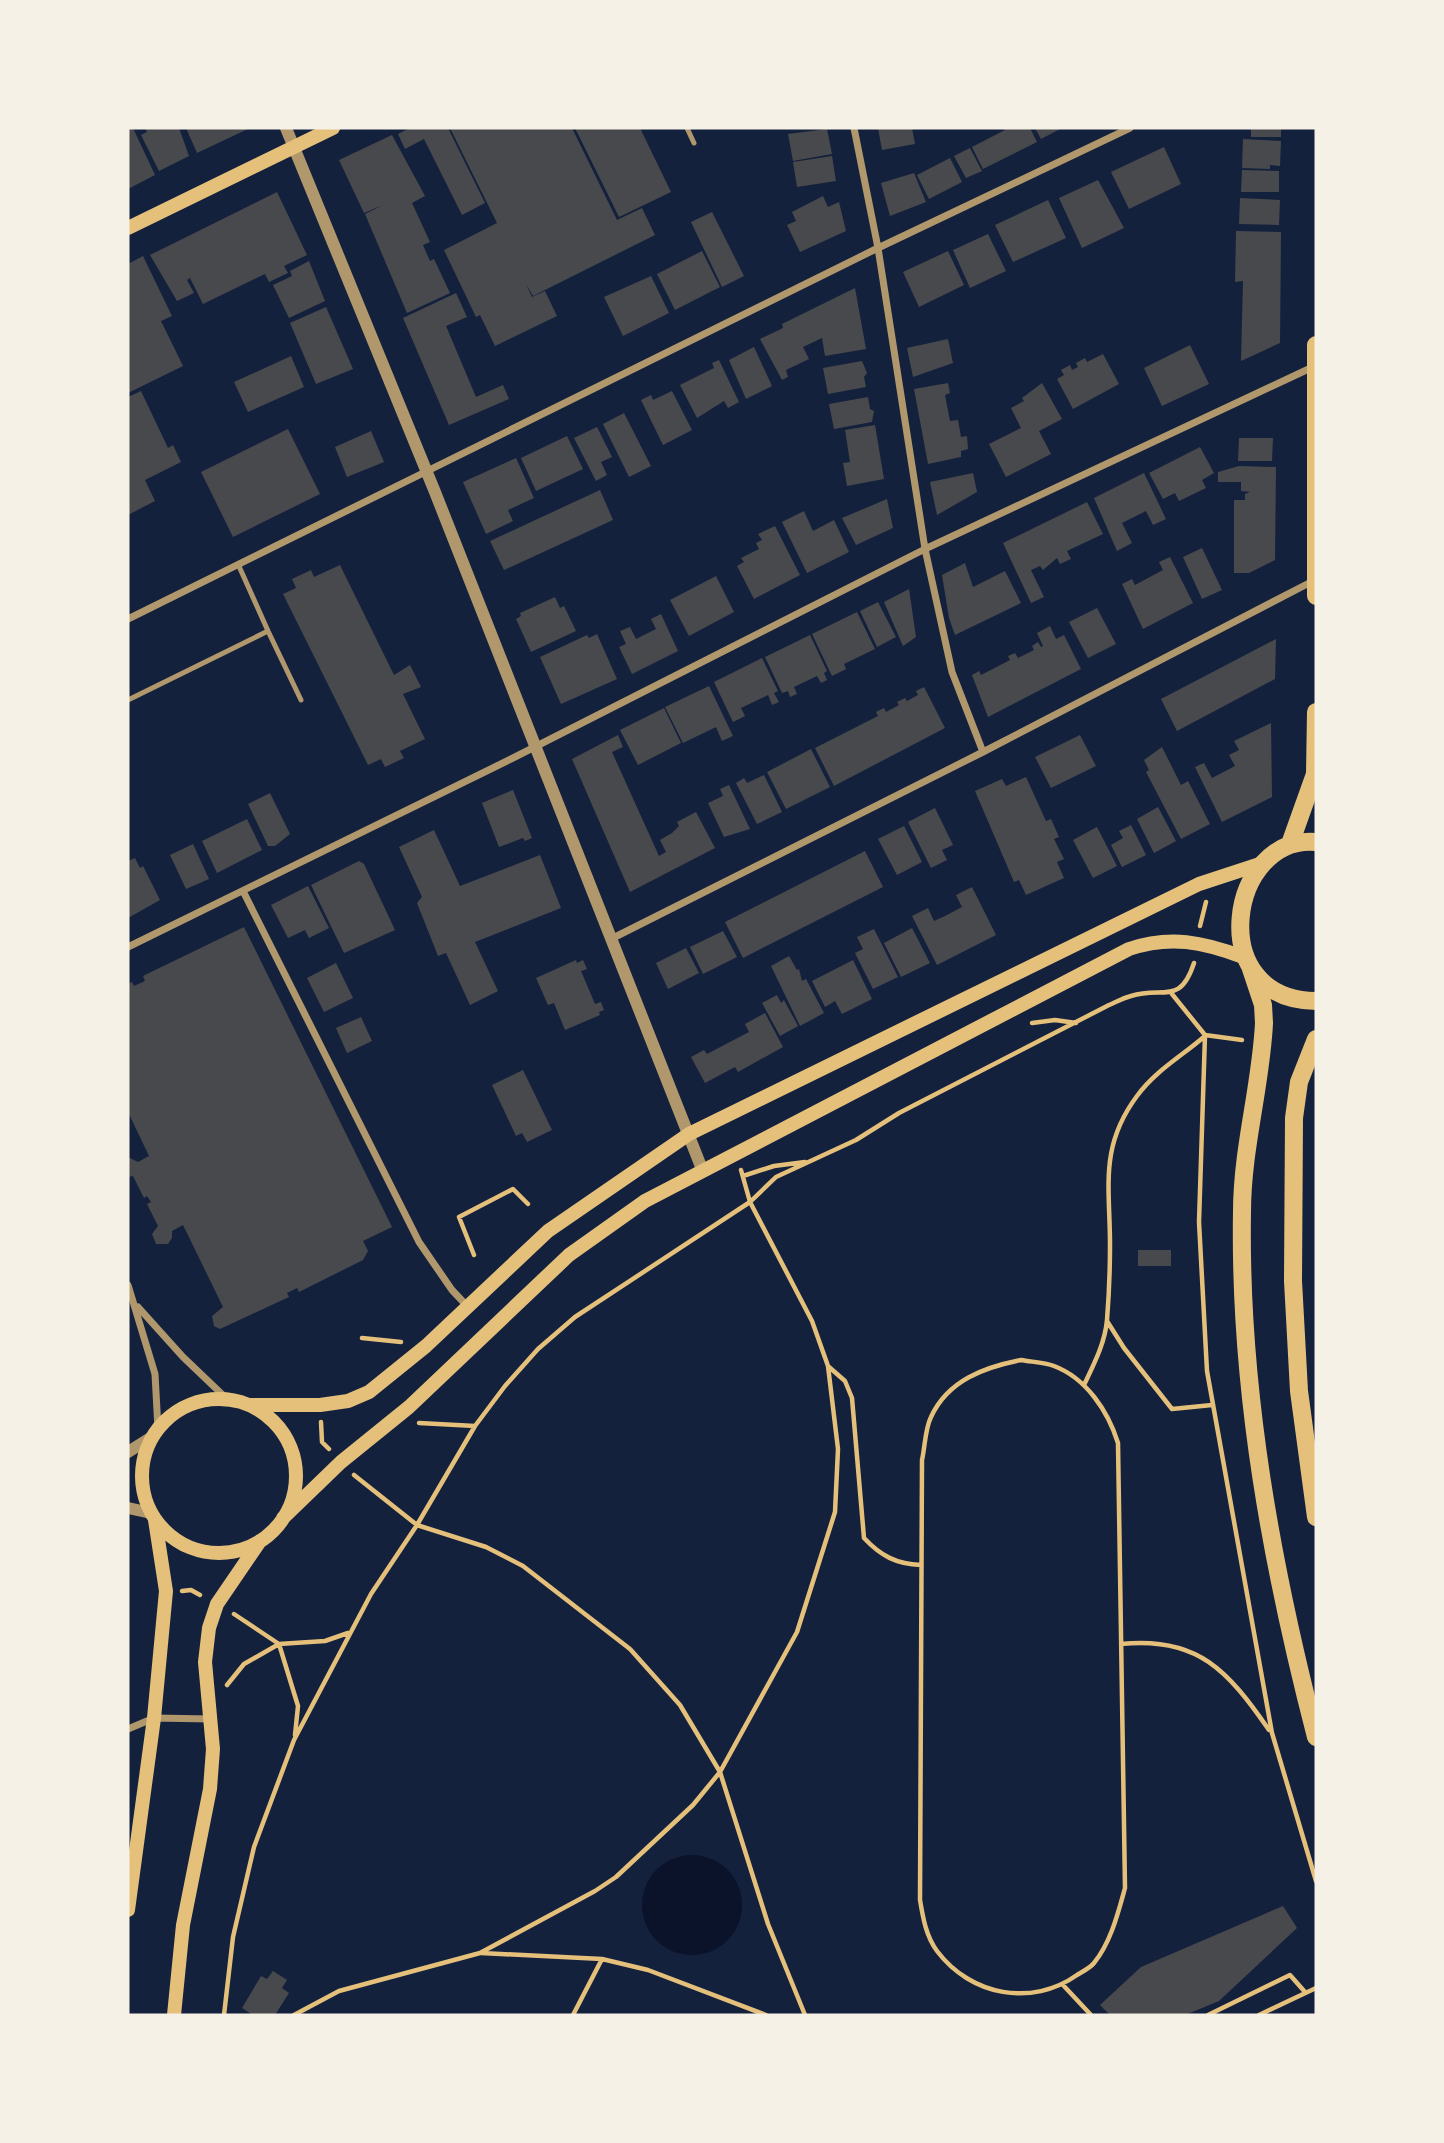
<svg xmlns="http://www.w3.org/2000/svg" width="1444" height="2143" font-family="'Titillium Web',sans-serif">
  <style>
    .water { fill: #0b132b }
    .building { fill: #48494c }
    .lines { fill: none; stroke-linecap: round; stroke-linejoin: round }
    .path { stroke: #e5c07b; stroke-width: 4.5 }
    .service { stroke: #b1986c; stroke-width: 5 }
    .minor { stroke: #b1986c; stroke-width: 7 }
    .tertiary { stroke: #b1986c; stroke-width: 12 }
    .secondary { stroke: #e5c07b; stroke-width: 14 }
    .primary { stroke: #e5c07b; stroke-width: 18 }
  </style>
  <rect width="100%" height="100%" fill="#14213d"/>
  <path class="water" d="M642 1905a50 50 0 1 1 100 0a50 50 0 1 1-100 0Z"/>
  <path class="building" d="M128,128h5l22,47 -27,14z
    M145,128h34l10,28 -30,15 -18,-36 6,-3z
    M186,128h64l-53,25z
    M410,128h38l37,75 -23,12 -38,-76 -19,10 -7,-15z
    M450,128h122l45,92 25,-12 13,27 -122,61 -7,-12 6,13 13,-6 12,25 -62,30 -15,-31 -4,2 -32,-67 53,-27z
    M575,128h65l31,64 -52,25z
    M878,128h34l3,16 -33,6z
    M1004,128h26l7,14 -54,27 -11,-22 33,-17z
    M1035,128h27l-21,11z
    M1251,128h30v9h-30z
    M827,129l5,25 -39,7 -5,-27z
    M392,135l33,61 -13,7 18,39 -7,3 7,16 4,-2 16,34 -43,20 -42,-99 18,-9 -19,8 -25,-53z
    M1243,139l38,2 -1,25 -10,-1v4l-28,-1z
    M1164,147l17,37 -52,25 -18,-37z
    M970,148l12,23 -16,7 -12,-22z
    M832,156l4,25 -39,6 -4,-25z
    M950,158l12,24 -33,17 -12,-24z
    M1242,170l37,1v21h-38z
    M914,173l12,29 -36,14 -9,-33z
    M1098,180l26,48 -42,20 -23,-50z
    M277,192l30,63 -23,11 4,7 -19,9 -4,-8 -62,30 -13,-26 -3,2 7,13 -17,8 -27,-46z
    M823,196l5,11 11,-5 7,29 -46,21 -13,-27 9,-4 -4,-9z
    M1240,198l40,2 -1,25 -40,-1z
    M1048,200l18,38 -53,24 -18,-37z
    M712,212l32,64 -22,11 -31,-65z
    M1236,231l45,1 -1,111 -39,18 2,-80 -8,1z
    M988,234l18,37 -36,17 -17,-38z
    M702,251l18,36 -45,23 -18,-36z
    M948,251l16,34 -45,22 -16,-35z
    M143,256l29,60 -11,5 22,45 -55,27v-129z
    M309,261l16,40 -36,17 -16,-33 19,-9 -2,-5z
    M651,276l18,37 -46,23 -19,-39z
    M855,288l11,61 -41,7 -3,-18 -19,9 6,12 -23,11 2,7 -6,3 -22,-41 23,-11 -1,-4z
    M456,293l11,24 -21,9 30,71 27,-12 6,14 -60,26 -46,-107z
    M326,307l27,62 -37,15 -26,-61z
    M948,339l5,24 -40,14 -6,-29z
    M1190,345l19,39 -47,22 -18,-38z
    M754,347l18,39 -26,13 -17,-39z
    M1103,354l16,30 -46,25 -16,-30 7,-4 -3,-5 9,-5 2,5 6,-3 -2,-4 9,-5 2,4z
    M291,356l13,31 -56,25 -14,-30z
    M719,360l20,42 -11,6 -4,-7 -27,17 -17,-33 34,-17 -2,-5z
    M862,361l5,12 -3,4 2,10 -38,7 -5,-26z
    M948,383l2,10 -5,2 5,26 8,-1 3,17 6,-1 1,13 -7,2v6l-33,7 -14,-75z
    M1042,383l20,36 -23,12 12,23 -45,23 -17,-33 32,-16 -10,-20 13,-7 -2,-3z
    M141,391l27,57 5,-3 8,17 -36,18 10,21 -27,14v-118z
    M672,391l20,39 -29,15 -22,-45 10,-5 2,5z
    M868,397l2,12 4,2 -2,11 -38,7 -5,-25z
    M624,413l27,53 -22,11 -26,-53z
    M875,425l9,54 -37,7 -4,-23 7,-1 -5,-32z
    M597,427l15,30 -11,5 6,13 -11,6 -22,-43z
    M288,429l32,65 -87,43 -32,-65z
    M371,431l13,31 -37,15 -12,-30z
    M567,436l16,33 -47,22 -15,-33z
    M1239,438h34l-1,23h-34z
    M1200,447l14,26 -12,7 4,8 -27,13 -4,-8 -12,6 -14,-26z
    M516,458l18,40 -26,12 5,11 -27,13 -23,-52z
    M1239,466l37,1 -1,93 -26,13h-15v-73h11v-6l5,-2 -9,-1v-9h-23v-10z
    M973,473l4,19 -40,23 -7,-33z
    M1144,473l22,46 -13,6 -7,-14 -24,12 10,20 -15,8 -23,-53z
    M600,490l13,30 -109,50 -14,-29z
    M887,499l6,29 -37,17 -14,-27z
    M1087,502l16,32 -36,17 4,8 -11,5 -3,-6 -14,12 -3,-4 -9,4 13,27 -13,6 -28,-60z
    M804,511l9,20 21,-11 15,32 -42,21 -25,-51z
    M775,526l25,49 -46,24 -17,-33 7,-4 -3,-4 18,-9 -3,-6 6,-3 -4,-6z
    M1202,548l20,42 -20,9 -19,-42z
    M1170,557l23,46 -50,26 -21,-45 10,-5 3,6 28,-15 -4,-8z
    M965,563l8,24 32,-16 16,32 -66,32 -6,-17 -7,-43z
    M340,565l54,110 16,-10 11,22 -18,7 22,45 -25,12 4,7 -19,9 -4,-8 -13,6 -85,-171 13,-6 -4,-9 19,-9 3,7z
    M716,576l18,36 -45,24 -19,-36z
    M909,589l7,48 -13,9 -19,-44z
    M555,597l5,11 4,-2 12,25 -45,21 -15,-33 5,-3 -1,-3z
    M878,602l18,35 -19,10 -17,-36z
    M1097,608l19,36 -28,14 -19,-36z
    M857,612l18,37 -31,15 2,5 -14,7 -20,-42z
    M661,614l17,37 -46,23 -13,-27 7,-3 -6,-13 10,-4 6,12 20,-10 -5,-10z
    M1050,626l6,13 8,-4 17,34 -93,48 -16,-42 7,-4 2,4 29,-15 -2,-4 7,-3 3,5 16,-8 -2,-4 6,-4 3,5 2,-1 -6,-13z
    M597,634l20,45 -56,25 -21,-47 47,-22 2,3z
    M810,635l17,36 -3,2 3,7 -6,3 -4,-7 -23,11 3,7 -7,3 -2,-6 -6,2 -17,-36z
    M1276,639l-1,40 -98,52 -16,-32z
    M762,658l16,33 -4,2 5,9 -7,3 -4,-10 -27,13 4,8 -12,6 -19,-40z
    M709,686l24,50 -11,5 -6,-14 -33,16 -18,-36z
    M924,687l21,41 -111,58 -19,-38 63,-32 -2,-4 8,-4 2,4 13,-7 -2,-3 8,-4 2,3 11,-6 -2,-4z
    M664,708l17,35 -43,22 -18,-35z
    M1271,723l1,74 -50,25 -27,-55 9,-4 8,15 23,-12 -6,-11 10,-5 -5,-9z
    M618,735l5,12 -11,5 47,104 7,-4 -6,-12 12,-7 7,-7 -2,-4 19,-10 19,36 -85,44 -58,-133z
    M1080,735l16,31 -45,22 -16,-31z
    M1162,747l19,38 7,-4 22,43 -29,15 -35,-67 3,-2 -5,-10z
    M811,749l19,38 -44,22 -19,-37z
    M764,775l18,37 -25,12 -21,-41 8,-5 3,5z
    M1026,777l20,44 5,-2 8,18 -5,2 10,20 -7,3 7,16 -38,17 -7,-15 -5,2 -39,-91 27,-12 4,7z
    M729,785l21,44 -26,8 -16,-34 15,-7 -3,-7z
    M513,790l19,48 -7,3 -2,-3 -24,9 -17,-44z
    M270,793l20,41 -15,12h-7l-20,-42z
    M1158,807l18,34 -22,12 -17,-34z
    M935,808l18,37 -11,5 5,10 -16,8 -23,-46z
    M247,819l15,31 -45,23 -15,-32z
    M1131,825l15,30 -24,12 -11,-22 12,-7 -4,-7z
    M904,826l18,36 -25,13 -19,-36z
    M1097,827l20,39 -24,12 -20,-38z
    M434,830l26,56 80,-31 21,53 -86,34 23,49 -28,14 -24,-52 -8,3 -21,-53 5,-6 -23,-50z
    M193,844l16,35 -23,10 -16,-34z
    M865,851l18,36 -140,71 -18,-36z
    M135,858l5,10 3,-2 17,34 -32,18v-57z
    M359,861l5,3 31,66 -51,23 -33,-68z
    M308,886l21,42 -20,10 -4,-8 -17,8 -17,-33z
    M972,887l24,48 -59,30 -25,-49 16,-8 6,13 11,-5 17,-9 -6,-12z
    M244,927l148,300 -29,14 5,10 -5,9 -64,32 -2,-4 -10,5 2,4 -69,32 -6,-3 -2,-10 11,-9 -40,-82 -11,6v7l-4,6h-12l-4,-10 6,-8 -11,-22 4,-2 -4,-6 -3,2 -11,-22 -5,1v-20l10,5 11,-6 -21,-44v-128l4,-2 2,4 11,-5 -2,-5 6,-3z
    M912,928l18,35 -29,14 -17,-34z
    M874,929l24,48 -25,12 -18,-36 8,-4 -6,-12z
    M723,931l14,26 -34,17 -13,-27z
    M686,948l13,25 -31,16 -12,-26z
    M789,956l8,14 2,-1 3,12 4,-2 18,34 -24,13 -29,-60z
    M576,960l1,3 6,-3 4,9 -6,2 14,33 6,-2 3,8 -5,2 1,3 -35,15 -11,-27 -6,2 -12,-27z
    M853,960l19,39 -30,15 -7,-13 -10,6 -13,-26z
    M336,963l17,35 -29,14 -17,-34z
    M777,995l4,8 3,-3 14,26 -18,10 -18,-33z
    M765,1013l18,34 -45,25 -3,-5 -30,16 -14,-26 13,-7 3,4 42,-22 -4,-8z
    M361,1017l11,24 -25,12 -11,-25z
    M523,1070l29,60 -25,12 -5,-9 -6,3 -24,-51z
    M1138,1250h33v16h-33z
    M1283,1906l14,22 -78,73 -34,14h-75l-10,-10 41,-38z
    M273,1971l14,9 -5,8 7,5 -14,22h-22l-11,-7 19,-32 6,3z"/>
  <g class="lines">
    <path class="path" d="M1200,926l6,-24
      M1172,994l33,41 37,5
      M1032,1023l23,-3 21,3
      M1205,1035l-6,187 8,149 65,362 44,148
      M743,1176l31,-10 31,-4
      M474,1255l-15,-38 54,-28 15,15
      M1107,1321l17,27 48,61 40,-4
      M362,1338l39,4
      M1021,1360c10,2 23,2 33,6 32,12 54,45 64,77l7,445c-7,25 -14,54 -31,75 -4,5 -12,9 -17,12 -45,32 -106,21 -140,-24 -11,-15 -14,-33 -17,-51l2,-440c3,-13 3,-31 9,-43 17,-37 54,-50 90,-57z
      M829,1367l16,14 7,17 12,140c17,18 32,26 57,27
      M1084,1385c10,-21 21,-42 23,-65 2,-25 3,-51 3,-75 0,-58 -11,-98 27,-149 18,-25 45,-40 68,-60
      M321,1422l1,20 7,7
      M419,1423l56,3
      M354,1475l63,50 69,22 37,19 107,83 50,56 40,67 48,152 37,91
      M182,1591l9,-1 9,5
      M234,1614l45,30 19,62 -3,29
      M1121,1644c77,-8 107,27 148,86
      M227,1685l17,-21 35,-20 46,-3 23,-8
      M481,1953l121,6 46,11 118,45
      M1063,1985l28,30
      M224,2015l9,-78 21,-90 40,-107 77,-146 46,-69 58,-99 30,-40 33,-37 37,-32 175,-115 26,-25 80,-37 43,-27 210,-108c7,-3 14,-7 22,-9 32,-10 49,10 63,-33
      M294,2015l45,-24 141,-38 115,-62 21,-14 77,-72 27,-33 77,-140 38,-120 3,-63 -10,-83 -16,-45 -62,-119 -9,-32
      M573,2015l29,-56
      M1208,2015l82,-40 15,17
      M1259,2015l57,-27"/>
    <path class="service" d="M687,128l7,15
      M268,631l33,69
      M128,700l140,-69 -30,-67"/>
    <path class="minor" d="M854,128l24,120 47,301 27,123 31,80
      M128,619l750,-371 252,-120
      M243,891l176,351 33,48 16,17
      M611,939l372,-187 332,-172
      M128,947l383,-188 414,-210 390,-183
      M128,1285l27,89 3,55
      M138,1307l45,50 44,42
      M128,1729l26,-11 57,1"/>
    <path class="tertiary" d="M286,128l149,364 267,677
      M128,1452l24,-15
      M128,1508l23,5"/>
    <path class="secondary" d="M128,228l205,-100
      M142 1476a77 77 0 1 1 154 0a77 77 0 1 1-154 0Z
      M249,1405h71l28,-4 21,-9 57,-46 122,-115 141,-97 510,-250 64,-21
      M283,1518l58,-56 68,-55 160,-152 76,-54 484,-252c41,-14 74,-7 114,8
      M128,1910l26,-192 12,-127 -11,-71
      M174,2015l9,-90 27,-136 3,-40 -8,-87 4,-34 8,-24 43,-63"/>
    <path class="primary" d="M1316,345v251
      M1316,842c-87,-8 -114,158 0,159
      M1290,844l25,-70 1,-62
      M1251,969l12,36 1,18c-3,63 -22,125 -22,189 -3,178 30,355 74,525
      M1316,1039l-17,43 -5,36 -1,163 6,110 17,126"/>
  </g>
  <rect width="1444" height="2143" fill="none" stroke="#f6f1e7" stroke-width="259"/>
</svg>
